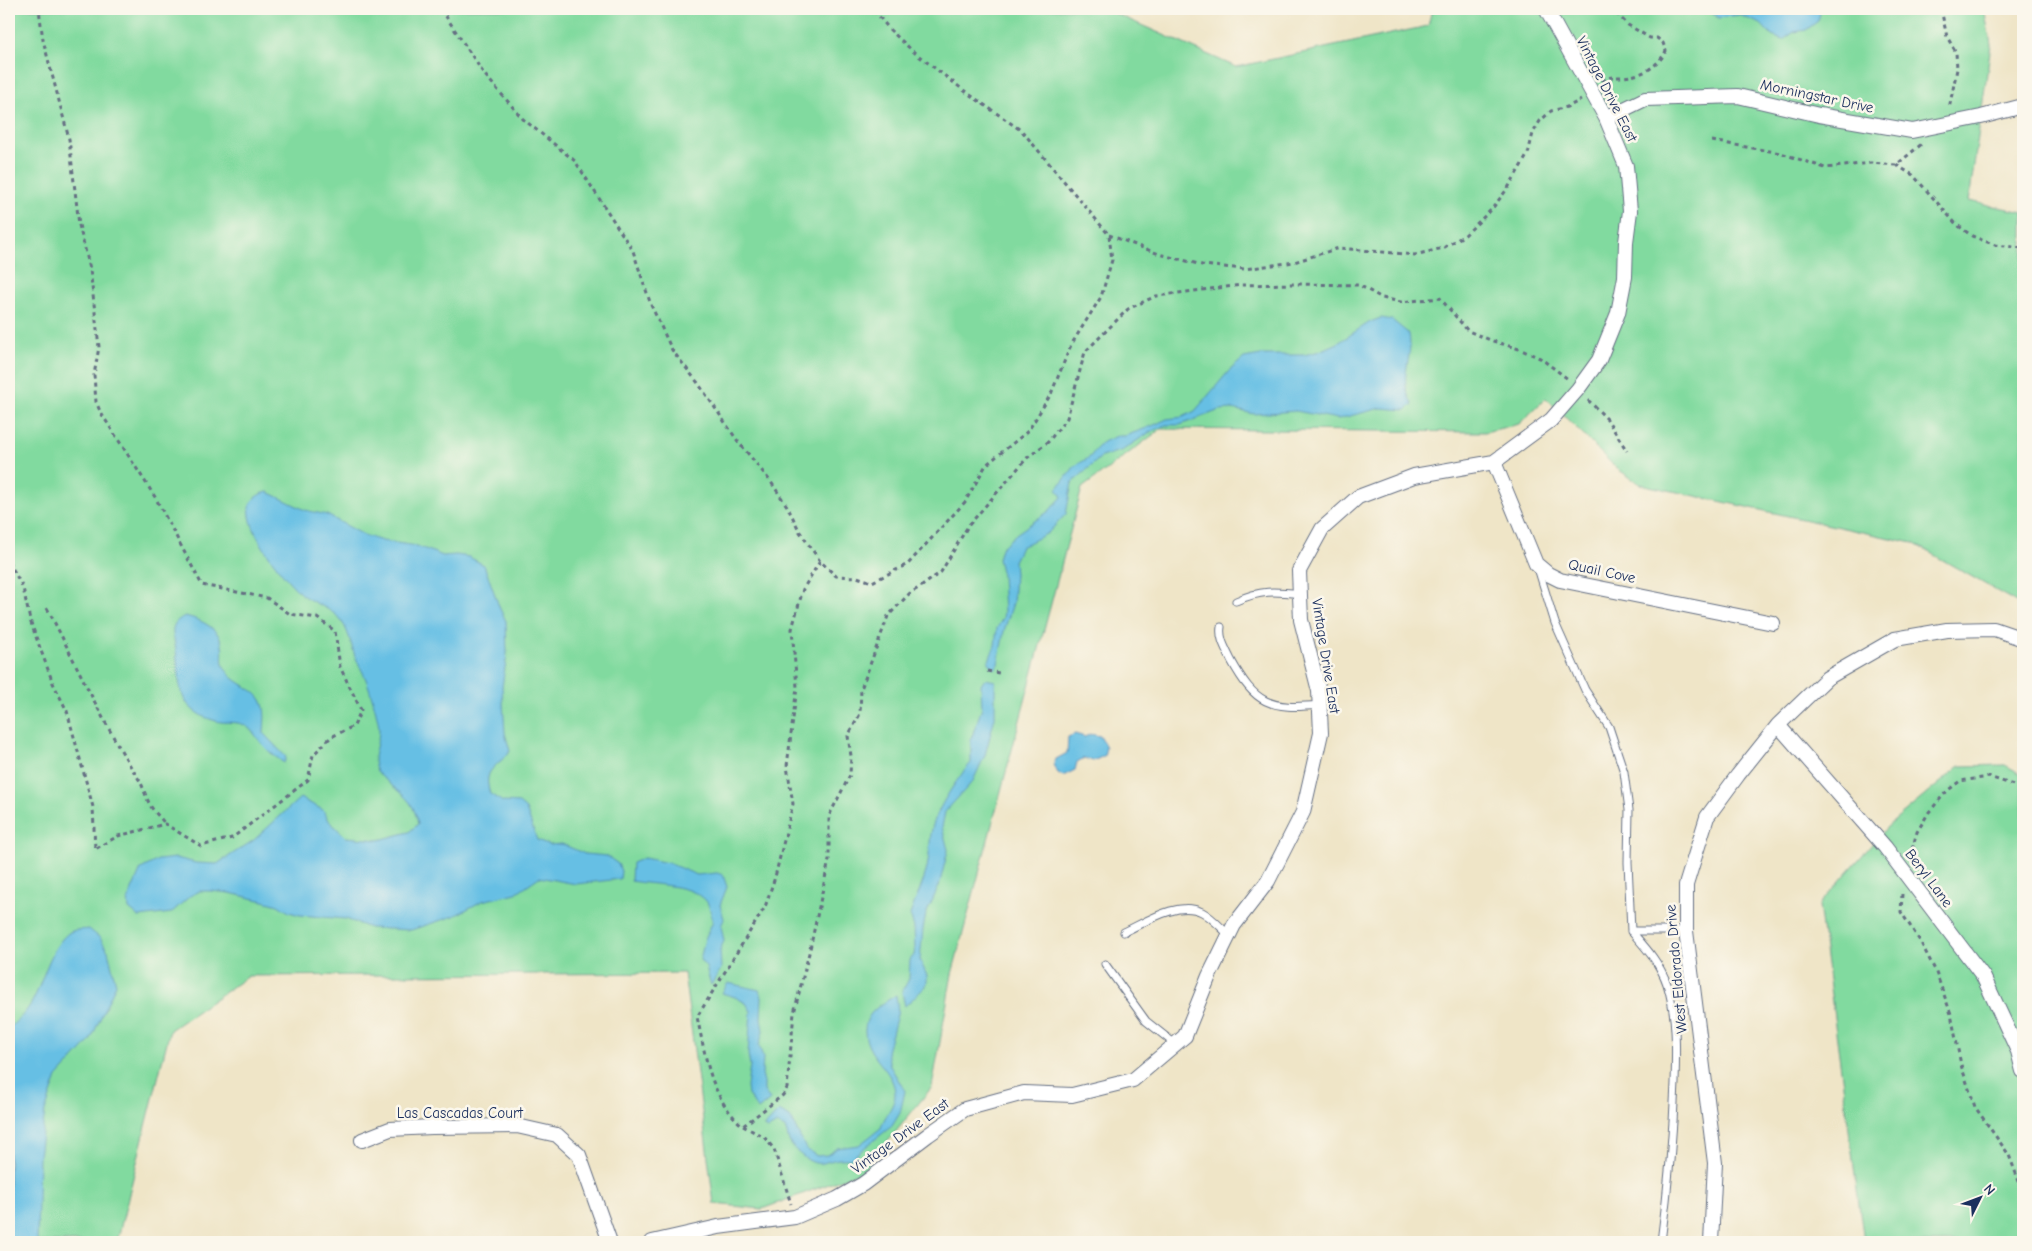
<svg xmlns="http://www.w3.org/2000/svg" width="2032" height="1251" font-family="'Comic Neue',sans-serif">
  <style>
    .green { fill: #81da9f; stroke: #4e847e }
    .water { fill: #66bfe4; stroke: #4077a1 }
    .lines { fill: none; stroke-linecap: round; stroke-linejoin: round }
    .service-casing { stroke: #656f83; stroke-width: 9 }
    .minor-casing { stroke: #656f83; stroke-width: 16 }
    .path { stroke: #656f83; stroke-width: 3; stroke-dasharray: 4 4; stroke-linecap: butt }
    .service { stroke: #fff; stroke-width: 7 }
    .minor { stroke: #fff; stroke-width: 14 }
    .labels { text-anchor: middle; stroke-width: 5; stroke-linejoin: round; paint-order: stroke }
    .street-label { font-size: 15px; fill: #1b2f5e; stroke: #fbf7ec }
  </style>
  <rect width="100%" height="100%" fill="#fbf7ec"/>
  <filter id="ink" filterUnits="userSpaceOnUse"><feTurbulence type="fractalNoise" baseFrequency=".02" numOctaves="2"/><feDisplacementMap in="SourceGraphic" scale="10" xChannelSelector="R" yChannelSelector="G"/><feConvolveMatrix kernelMatrix="1 2 1 2 8 2 1 2 1" color-interpolation-filters="sRGB"/></filter>
  <filter id="wash" filterUnits="userSpaceOnUse"><feTurbulence type="fractalNoise" baseFrequency=".0096" numOctaves="4" result="noise"/><feDisplacementMap in="SourceGraphic" scale="20" xChannelSelector="R" yChannelSelector="G"/><feGaussianBlur stdDeviation="1.12" result="paint"/><feColorMatrix in="noise" values="0 0 0 0 0 0 0 0 0 0 0 0 0 0 0 0 0 1.4 0 .05"/><feComposite in="paint" operator="in"/></filter>
  <g filter="url(#wash)">
    <rect width="100%" height="100%" fill="#efe5c7"/>
    <path class="green" d="M9,9h1096l131,58 192,-41 4,-17h552l7,35 -22,157 54,11v394l-110,-63 -273,-59 -24,-16 -70,-70 -27,26 -34,8 -324,-3 -79,59 -130,486 -20,113 -68,84 -102,38 -48,-5 -30,-231 -436,3 -78,54 -53,212h-108z
      M2005,765l18,10v467h-159l-45,-337 68,-78 73,-61z"/>
    <path class="water" d="M1708,9h113l-3,12 -12,9 -12,2 -11,8 -11,-4 -11,-12 -22,-9 -21,3z
      M1381,318l11,2 17,14c5,26 -13,46 4,70l-7,6 -25,-2 -43,11 -42,-8 -42,3 -22,-5 -12,1 -40,15h-14l-16,7 -27,18 -22,7 -29,26 -6,31 -18,19 -27,14 -7,14 1,13 -2,29 -9,28 -6,33 -3,5 -7,-6 7,-18 2,-17 6,-10 1,-6 -2,-37 -4,-16 3,-11 15,-14 33,-23 13,-14 -5,-8 18,-23 15,-9 11,-14 16,-7h8l27,-10 15,-7 16,-2 12,-6 34,-40 15,-13 17,-3h43l16,-4 18,-8 32,-21z
      M268,492l37,18 22,5 37,20 18,6 35,5 26,10 13,-1 13,2 15,8 16,44 6,12 1,33 -5,33 3,46 5,18c-14,18 -28,17 -20,43l13,8 16,1 7,6 11,31 13,5 12,-1 23,10 22,2 11,8 3,7 -1,8 -44,5 -37,-7 -23,16 -34,8 -28,15 -43,14 -41,-2 -24,-9 -46,-4 -11,-3 -11,-7 -14,-4 -34,-8 -19,-2h-11l-10,5 -19,17 -32,4 -10,-8 -1,-10 13,-30 17,-9 18,-2 20,5 21,1 37,-24 46,-42 23,12 7,12 16,15 33,3 30,-8 9,-8c-5,-25 -13,-26 -30,-42 -3,-3 -8,-6 -11,-10 -7,-15 1,-25 2,-40 1,-10 -10,-46 -14,-55 -3,-7 -7,-14 -10,-21 -4,-12 -7,-28 -16,-38 -10,-11 -27,-15 -38,-24 -17,-16 -83,-93 -33,-102z
      M185,616c14,3 35,12 37,29 2,13 -3,17 7,29 7,9 27,16 32,26 6,10 3,23 3,34l22,23 -2,6c-8,-6 -14,-10 -20,-17 -6,-6 -11,-16 -18,-20 -10,-6 -20,-2 -30,-5 -44,-12 -35,-42 -41,-77 -3,-13 -5,-21 10,-28z
      M985,679l10,2v36l-10,38 -12,26 -28,31 -3,15 6,23 -9,36 -13,28 -3,15 -3,31 7,16v6l-4,7 -18,17 -3,-14 7,-13 1,-19 4,-5 1,-7 -1,-21 -4,-12c5,-15 12,-28 16,-43 4,-15 3,-29 6,-43 4,-19 26,-52 39,-66v-24l11,-31 -1,-23z
      M1075,734l10,3 5,-3 10,2 6,11 -2,9 -11,5 -9,-3 -7,4 -2,8 -12,6 -5,-3 -5,-8 3,-6 11,-6 1,-16z
      M644,858l24,5 29,12 20,-2 6,2 4,12 -7,18 4,14 -3,7 3,15 -4,8 1,20 -10,16 -5,-18 -6,-7 5,-21 8,-18c-2,-6 -3,-14 -6,-19 -13,-18 -55,-17 -76,-21l1,-18z
      M89,929l11,9 8,13 8,33 -26,57 -33,36 -12,34 -6,45 -2,86h-28v-214c9,-8 17,-15 23,-26 11,-19 18,-57 38,-70 5,-3 14,-2 19,-3z
      M728,983l31,7 3,7 -1,21 2,13 -4,15 4,11 -1,17 2,8v9l6,9 -12,10 -10,-15 -1,-9 3,-20 -2,-12 3,-43 -5,-8 -11,-6 -13,-4z
      M896,995l2,16 -11,41 3,14 15,25 -5,22 -8,13 -42,33c-12,-1 -16,1 -27,4 -12,3 -27,-11 -33,-20 -2,-4 -3,-10 -5,-15l-8,-4 -9,5 -4,-2 15,-16 11,6 16,32 11,7 10,-1 10,-7 22,-3 22,-17c3,-13 15,-22 14,-36 -2,-24 -29,-34 -30,-61 0,-19 16,-26 31,-36z"/>
  </g>
  <g filter="url(#ink)">
    <g class="lines">
      <defs>
        <path id="service" d="M1538,568l17,55 30,67 24,37 15,45 5,38 -1,52 3,69h55
          M1236,601c25,-11 38,-10 64,-7
          M1221,627c-2,12 5,22 10,33 24,44 39,50 88,45
          M1631,931c14,16 29,32 36,53 10,31 9,66 8,99 -2,53 -7,106 -14,159
          M1124,932c22,-10 54,-32 78,-20 10,5 19,16 27,23
          M1105,964l41,57 29,23"/>
        <path id="minor" d="M1606,118l39,-19 93,-3 81,19 93,16 69,-14 42,-11
          M1494,462l42,102 12,10 12,6 213,43
          M1778,725l107,122 98,129 35,75 5,20
          M362,1140l28,-11 42,-2 85,-1 40,9 22,20 31,87
          M652,1242l66,-15 77,-10 42,-18 26,-15 65,-49 37,-26 59,-16 48,2 61,-15 52,-44 24,-60 25,-51 34,-44 35,-69 18,-79 -2,-42 -18,-71 -2,-49 23,-42 36,-32 56,-21 80,-14 57,-42 27,-31 21,-29 19,-47 7,-36 1,-35 4,-31 -4,-45 -20,-48 -60,-109
          M1711,1242l4,-79 -29,-232v-46l21,-68 31,-42 40,-50 49,-47 68,-39 52,-9 47,-1 29,10"/>
      </defs>
      <use href="#service" class="service-casing"/>
      <use href="#minor" class="minor-casing"/>
      <path class="path" d="M441,9l43,65 39,45 52,42 58,90 18,54 21,45 26,33 39,57 34,42 16,24 13,26 20,29 16,15 21,1 15,5 36,-18 57,-62 21,-37 42,-34 23,-37 20,-49 30,-48 11,-37 -3,-25 -87,-104 -56,-39 -51,-39 -25,-23 -17,-21
        M1941,9l6,28 9,15 1,17 -8,40
        M1602,81c6,-5 11,-4 19,-4 20,-1 35,-8 45,-26l-3,-8 -6,-5h-7l-22,-13 -16,-16
        M1712,141l69,12 44,15 46,-5 25,2 27,-22
        M1896,165l17,10 43,49 16,12 23,9 28,3
        M1109,235l50,19 43,11 43,4 49,-7 45,-14 76,7 28,-7 22,-13 26,-25 17,-22 20,-34 5,-21 7,-12 11,-10 16,-4 14,-7
        M1588,400l19,19 20,32
        M820,561l-17,28 -11,40 5,58 -10,79 6,38 -18,73 -10,30 -68,110c9,40 13,81 46,109l40,-31 4,-7 7,-75 16,-64 19,-89v-44l21,-41 1,-19 -3,-20 12,-22 1,-25 27,-73 22,-23 12,-7 19,-14 27,-46 59,-68 21,-16 19,-24 18,-66 43,-43 28,-13 85,-11 55,-1 63,1 23,13 19,4 39,-4 28,33 25,10 26,8 21,9 28,21
        M9,562l14,26 7,32 10,28 13,35 14,28 26,96 2,42 23,-13 47,-12 36,22 31,-8 76,-58 5,-25 18,-18 23,-11 7,-16 -21,-43 -5,-36 -18,-13 -27,-4 -23,-16 -65,-13 -47,-88 -54,-84 -5,-11 -2,-27 5,-28 -9,-78 -11,-44 -10,-86 -26,-99 -4,-31
        M47,608c30,57 56,116 91,170 5,7 7,17 11,25 3,7 11,14 16,21
        M987,671l12,2
        M1910,857l7,-25 12,-20 18,-21 13,-10 29,-4 34,11
        M1902,894l-1,18 19,29 15,29 16,44 10,51 14,42 34,48 14,37
        M743,1126l21,11 10,12 17,55"/>
      <use href="#service" class="service"/>
      <use href="#minor" class="minor"/>
    </g>
  </g>
  <g class="labels">
    <g class="street-label">
      <text transform="translate(1607 89) rotate(63)" y="5">Vintage Drive East</text>
      <text transform="translate(1817 96) rotate(12)" y="5">Morningstar Drive</text>
      <text transform="translate(1602 571) rotate(12)" y="5">Quail Cove</text>
      <text transform="translate(1326 656) rotate(81)" y="5">Vintage Drive East</text>
      <text transform="translate(1929 878) rotate(53)" y="5">Beryl Lane</text>
      <text transform="translate(1676 969) rotate(-95)" y="5">West Eldorado Drive</text>
      <text x="460" y="1118">Las Cascadas Court</text>
      <text transform="translate(900 1136) rotate(-36)" y="5">Vintage Drive East</text>
    </g>
  </g>
  <rect width="2032" height="1251" fill="none" stroke="#fbf7ec" stroke-width="30"/>
  <g transform="translate(1980 1198) rotate(48)" stroke="#fbf7ec" stroke-width="4" paint-order="stroke">
  <path d="M0-4L9 19L0 12L-9 19Z" fill="#1b2f5e"/>
  <text y="-8" font-size="14" font-weight="bold" text-anchor="middle" fill="#1b2f5e">N</text>
  </g>
</svg>
